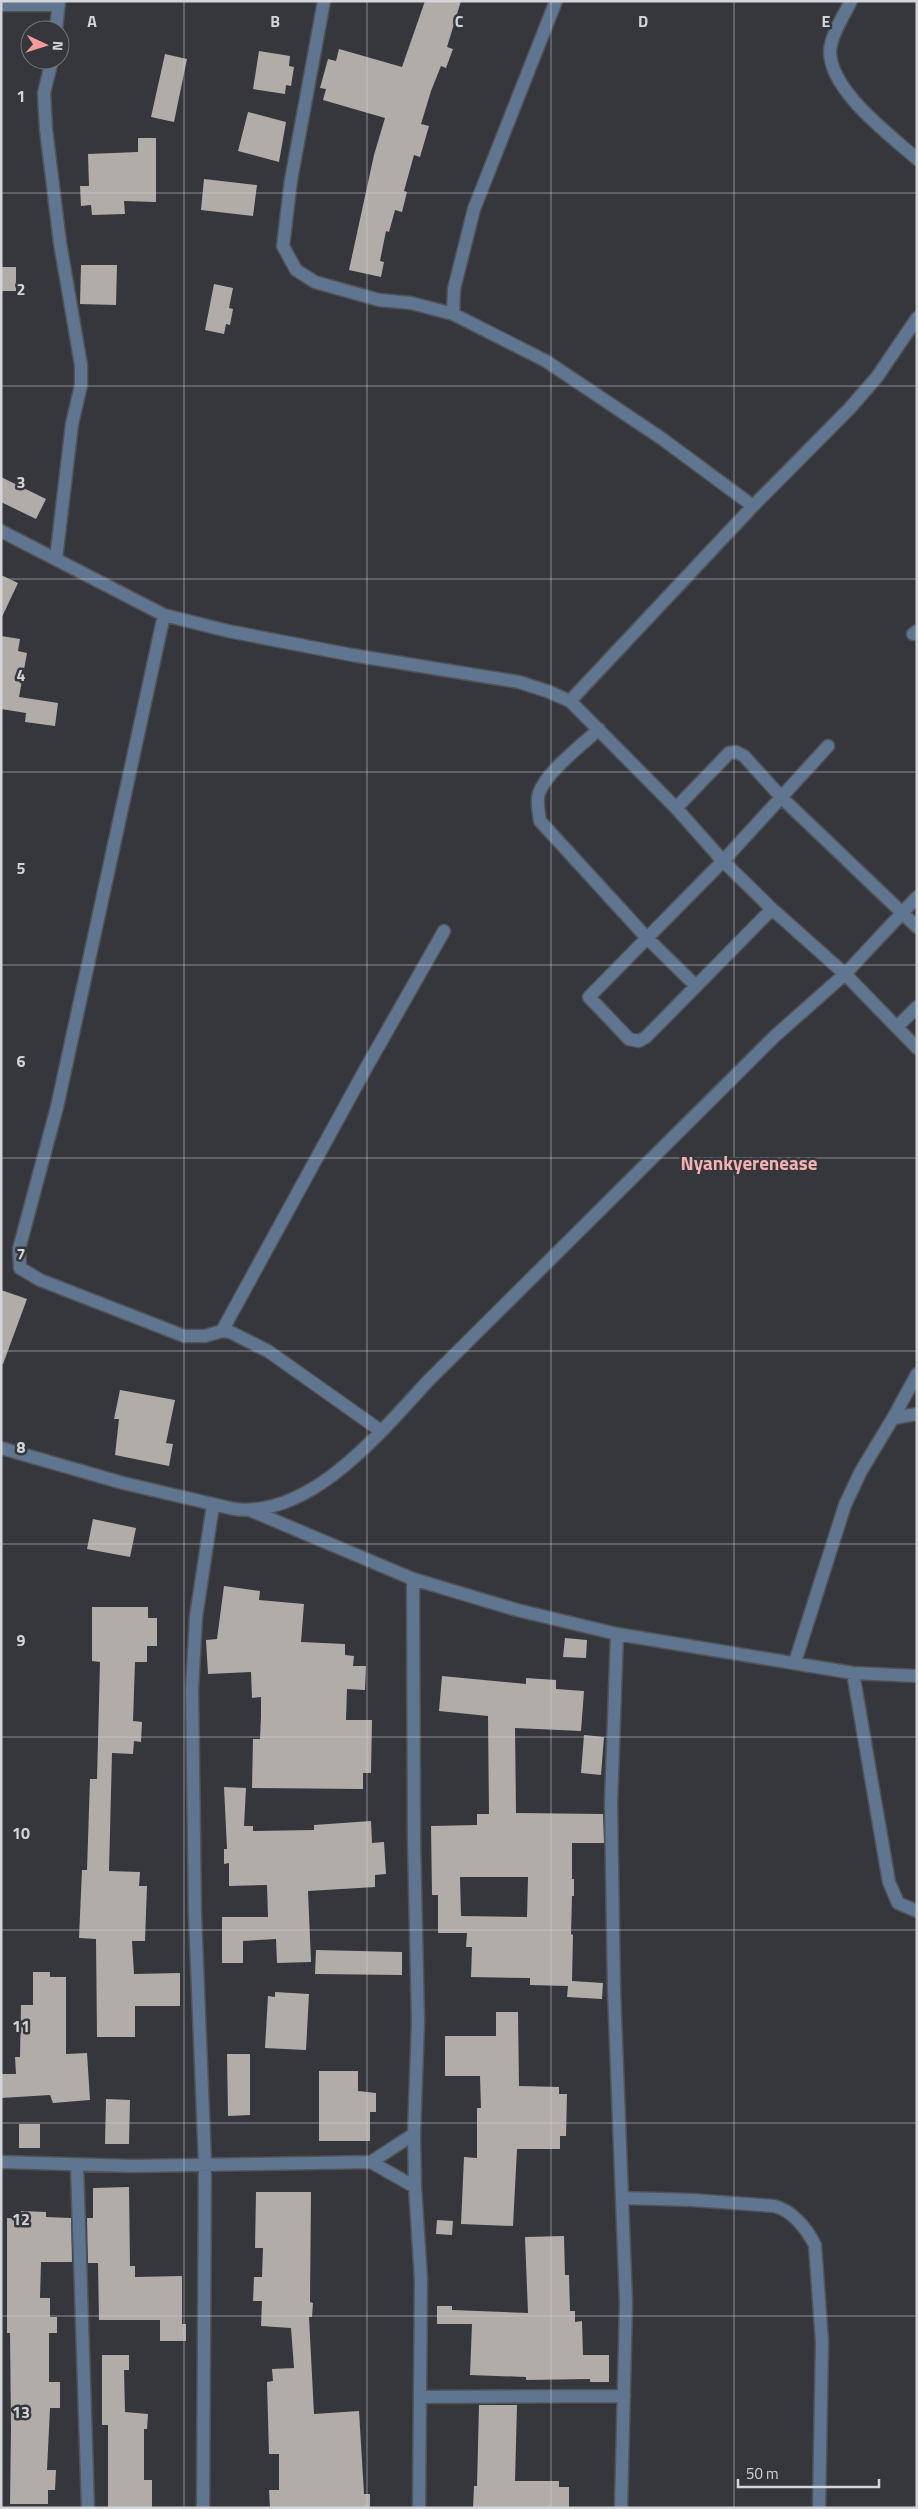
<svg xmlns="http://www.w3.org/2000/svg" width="918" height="2509" font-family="'Titillium Web',sans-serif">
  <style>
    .building { fill: #b2aca8; fill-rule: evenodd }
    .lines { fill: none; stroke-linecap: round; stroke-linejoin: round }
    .minor-casing { stroke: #515358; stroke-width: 15 }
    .minor { stroke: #5f7590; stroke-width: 12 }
    .grid { fill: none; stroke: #d3d5d8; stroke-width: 1; stroke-opacity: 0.55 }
    .labels { text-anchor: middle; stroke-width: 5; stroke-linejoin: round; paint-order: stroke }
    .district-label { font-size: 19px; font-weight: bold; fill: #f5b1af; stroke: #35373c }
    .grid-label { font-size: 16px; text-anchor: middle; font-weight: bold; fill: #d3d5d8; stroke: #35373c; stroke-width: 5; stroke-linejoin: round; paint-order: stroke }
  </style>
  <rect width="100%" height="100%" fill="#35373c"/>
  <path class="building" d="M425,1h36l-14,46 6,2 -7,19 -5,-2 -10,25 -10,33 8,2 -9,31 -6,-2 -10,36 3,1 -5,20 -7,-2 -6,22 -3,-1 -6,30 4,1 -3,15 -32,-7 25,-115 11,-37 -62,-18 3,-11 -6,-1 8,-29 8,2 3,-12 63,18z
    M259,51l31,5 -1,10 5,1 -3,19 -5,-1 -1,9 -32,-5z
    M165,54l22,5 -13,63 -23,-5z
    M248,112l38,10 -7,40 -41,-11z
    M138,138h18v64l-32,-1 1,13 -33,1 -1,-10 -10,1 -1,-20h9l-1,-32 50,-2z
    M204,179l53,6 -4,31 -52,-6z
    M81,265h36l-1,40 -36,-1z
    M1,267h15v24h-15z
    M214,284l19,4 -4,20 4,1 -3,16 -4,-1 -2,10 -19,-4z
    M1,477l45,22 -10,20 -35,-17z
    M1,575l17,8 -17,36z
    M1,636l19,3 -2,12 9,2 -8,44 39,6 -3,23 -30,-4 1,-9 -25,-4z
    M1,1290l26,9 -24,65h-2z
    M120,1390l55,10 -9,43 7,1 -4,22 -54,-11 4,-36h-5z
    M93,1519l43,9 -6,29 -43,-8z
    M224,1586l36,5 -1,9 45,4 -3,38 44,2v11l9,1 -1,10h13l-1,24 -18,-1 -1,31h26l-1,53h-8v16l-111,-1 1,-49h7l1,-23v-19l-9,1 -1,-26 -43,2 -2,-34 11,-1z
    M92,1607h56v11h9v28h-10v16h-12l-2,59 9,1 -1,20 -7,-1 -1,13 -21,-1 -3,118 31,1 -1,14h8l-2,55h-13l2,33 46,-1v33h-45v31h-38l-1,-98 -17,-1 3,-68h5l3,-91h7l3,-117 -8,-1z
    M565,1638l22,2 -1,18 -23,-1z
    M442,1676l84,8v-6l30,2v9l28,2 -3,40 -66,-3 1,85 87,1 1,29h-32v36h2v17h-2l-1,38 2,1 -1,46 31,2 -1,16 -35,-2 1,-11 -38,-1v-7l-59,-1 1,-30h-6l1,-14h-29v-38h-6l-1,-69 46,-1v-11h12l-1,-98 -49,-5zM460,1877h68l-1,40 -66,-1z
    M584,1735l20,2 -3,38 -20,-2z
    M224,1787l22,1 -2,38h9v5l61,-1v-5l57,-4 1,22 12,-1 2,32 -11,1v12l-67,4 3,71 -34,1 -1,-24 -33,2v22h-21v-46h46l-1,-32 -38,1v-23l-5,1v-15h3z
    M316,1950l86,2v23l-87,-1z
    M33,1972h17v5h16v77l21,-1 3,47 -37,3 -3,-8 -49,3v-24h15l-1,-17h5l1,-52h12z
    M275,1992l34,2 -3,56 -41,-2 3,-52 7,1z
    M496,2012h22l1,74 40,1v7h8l-1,42h-6v13h-43l-4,77 -52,-2 3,-67 13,1v-50h4l-1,-32h-35v-40h51z
    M227,2054h23v61l-22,1z
    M319,2071h39v20l18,2v19h-6v29h-51z
    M106,2099l24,1 -1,44h-24z
    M19,2124h21v24h-21z
    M129,2187l1,79h5v11l47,-1v48h4v17h-26v-21h-61l-1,-57h-10l-1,-45h6v-30z
    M256,2192h55l-1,110 3,1 -1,14h-3l5,97 45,-3 5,83h6v14h-100l-1,-18h10v-36h-10l-2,-72 6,-1 -1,-12 22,-1 -3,-40 -30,-2 1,-25h-9l1,-24h8l1,-29h-8z
    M21,2211l25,1v5l25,1 1,44h-31l-1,36h10v19h7v16h-8v49h11v26h-10l-3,62h9l-1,20h-7v14h-38l1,-76 -1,-95h-3v-115l14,1z
    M437,2220l16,1 -1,14 -16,-1z
    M564,2236l1,39h4l1,36h5v11l7,-1 1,34h26v27h-19v-3l-64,1v-3l-56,-2 2,-51h-35v-18h15v4l76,3 -3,-76z
    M102,2355h27v15h-5l1,42 23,2 -1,15h-3v51h8v28h-44v-83h-6z
    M479,2405h38l-2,76h44v6h10v21h-96l1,-22h3z"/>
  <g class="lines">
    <defs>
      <path id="minor" d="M324,1l-33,179 -8,66 13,24 19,12 64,18 32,3 42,11
        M556,1l-82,208 -20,80 -1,25 93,47 115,77 92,68
        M851,1c-7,14 -20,34 -21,50 0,40 59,83 87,108
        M1,5h58
        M56,30l3,-29
        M52,60l-8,33 2,36 14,114 21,122v20l-9,39 -16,135
        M1,531l163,84 64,16 124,24 167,27 28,9 23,10 106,107 47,53 49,48 73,65 72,74
        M164,615l-107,492 -38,142 1,19 20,12 144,56h21l17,-5 8,1 38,19 113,80
        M913,634l4,-3
        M570,701l183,-195 97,-98 27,-31 40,-59
        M599,729c-17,16 -53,43 -60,64 -3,9 0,19 1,28l107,117 49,48
        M676,808l53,-55 7,-1 8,4 38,42 135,129
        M772,909l-126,128 -7,4 -10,-2 -40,-42 134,-136 105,-115
        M897,1027l20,-20
        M222,1331l144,-263 78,-137
        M893,1418l24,-44
        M1,1448l122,35 111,26c77,9 146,-76 193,-127l348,-346 70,-62 72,-77
        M252,1511l161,68 104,31 100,24 236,39 64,3
        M413,1579l1,262 4,180 -4,113 1,53 6,93 -2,228
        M617,1634l-6,169 3,187 12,313 -5,205
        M795,1662l50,-157 16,-34 32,-53 24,-4
        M853,1673l36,209 9,21 19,8
        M1,2162l132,4 238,-4 44,25
        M371,2162l43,-28
        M77,2166l11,342
        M622,2198l70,2 82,6c18,4 33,23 41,39l7,97 -3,166
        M421,2397l203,-1
        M203,2508l2,-344 -10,-249 -3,-226 4,-72 17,-112"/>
    </defs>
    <use href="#minor" class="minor-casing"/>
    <use href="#minor" class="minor"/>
  </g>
  <path class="grid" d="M184,1v2507M367,1v2507M551,1v2507M734,1v2507M1,193h916M1,386h916M1,579h916M1,772h916M1,965h916M1,1158h916M1,1351h916M1,1544h916M1,1737h916M1,1930h916M1,2123h916M1,2316h916"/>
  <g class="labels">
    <g class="district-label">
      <text x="749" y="1170">Nyankyerenease</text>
    </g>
  </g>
  <g class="grid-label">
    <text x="92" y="27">A</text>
    <text x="275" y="27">B</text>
    <text x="459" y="27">C</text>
    <text x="643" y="27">D</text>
    <text x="826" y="27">E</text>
    <text x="21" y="102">1</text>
    <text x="21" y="295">2</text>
    <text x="21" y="488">3</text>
    <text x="21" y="681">4</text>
    <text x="21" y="874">5</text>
    <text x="21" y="1067">6</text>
    <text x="21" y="1260">7</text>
    <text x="21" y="1453">8</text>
    <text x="21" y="1646">9</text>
    <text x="21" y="1839">10</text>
    <text x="21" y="2032">11</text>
    <text x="21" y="2225">12</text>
    <text x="21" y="2418">13</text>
  </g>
  <rect width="918" height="2509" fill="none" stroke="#d3d5d8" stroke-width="5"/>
  <g transform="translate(45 45) rotate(94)"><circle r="24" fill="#35373c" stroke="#74767a"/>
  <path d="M0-4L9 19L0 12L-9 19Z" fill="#f59b9a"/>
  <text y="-8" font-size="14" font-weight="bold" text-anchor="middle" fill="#d3d5d8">N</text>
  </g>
  <path d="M738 2479v8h141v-8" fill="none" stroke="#d3d5d8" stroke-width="2.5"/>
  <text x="746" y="2479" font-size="15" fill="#d3d5d8" stroke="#35373c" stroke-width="4" paint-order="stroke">50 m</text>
</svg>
